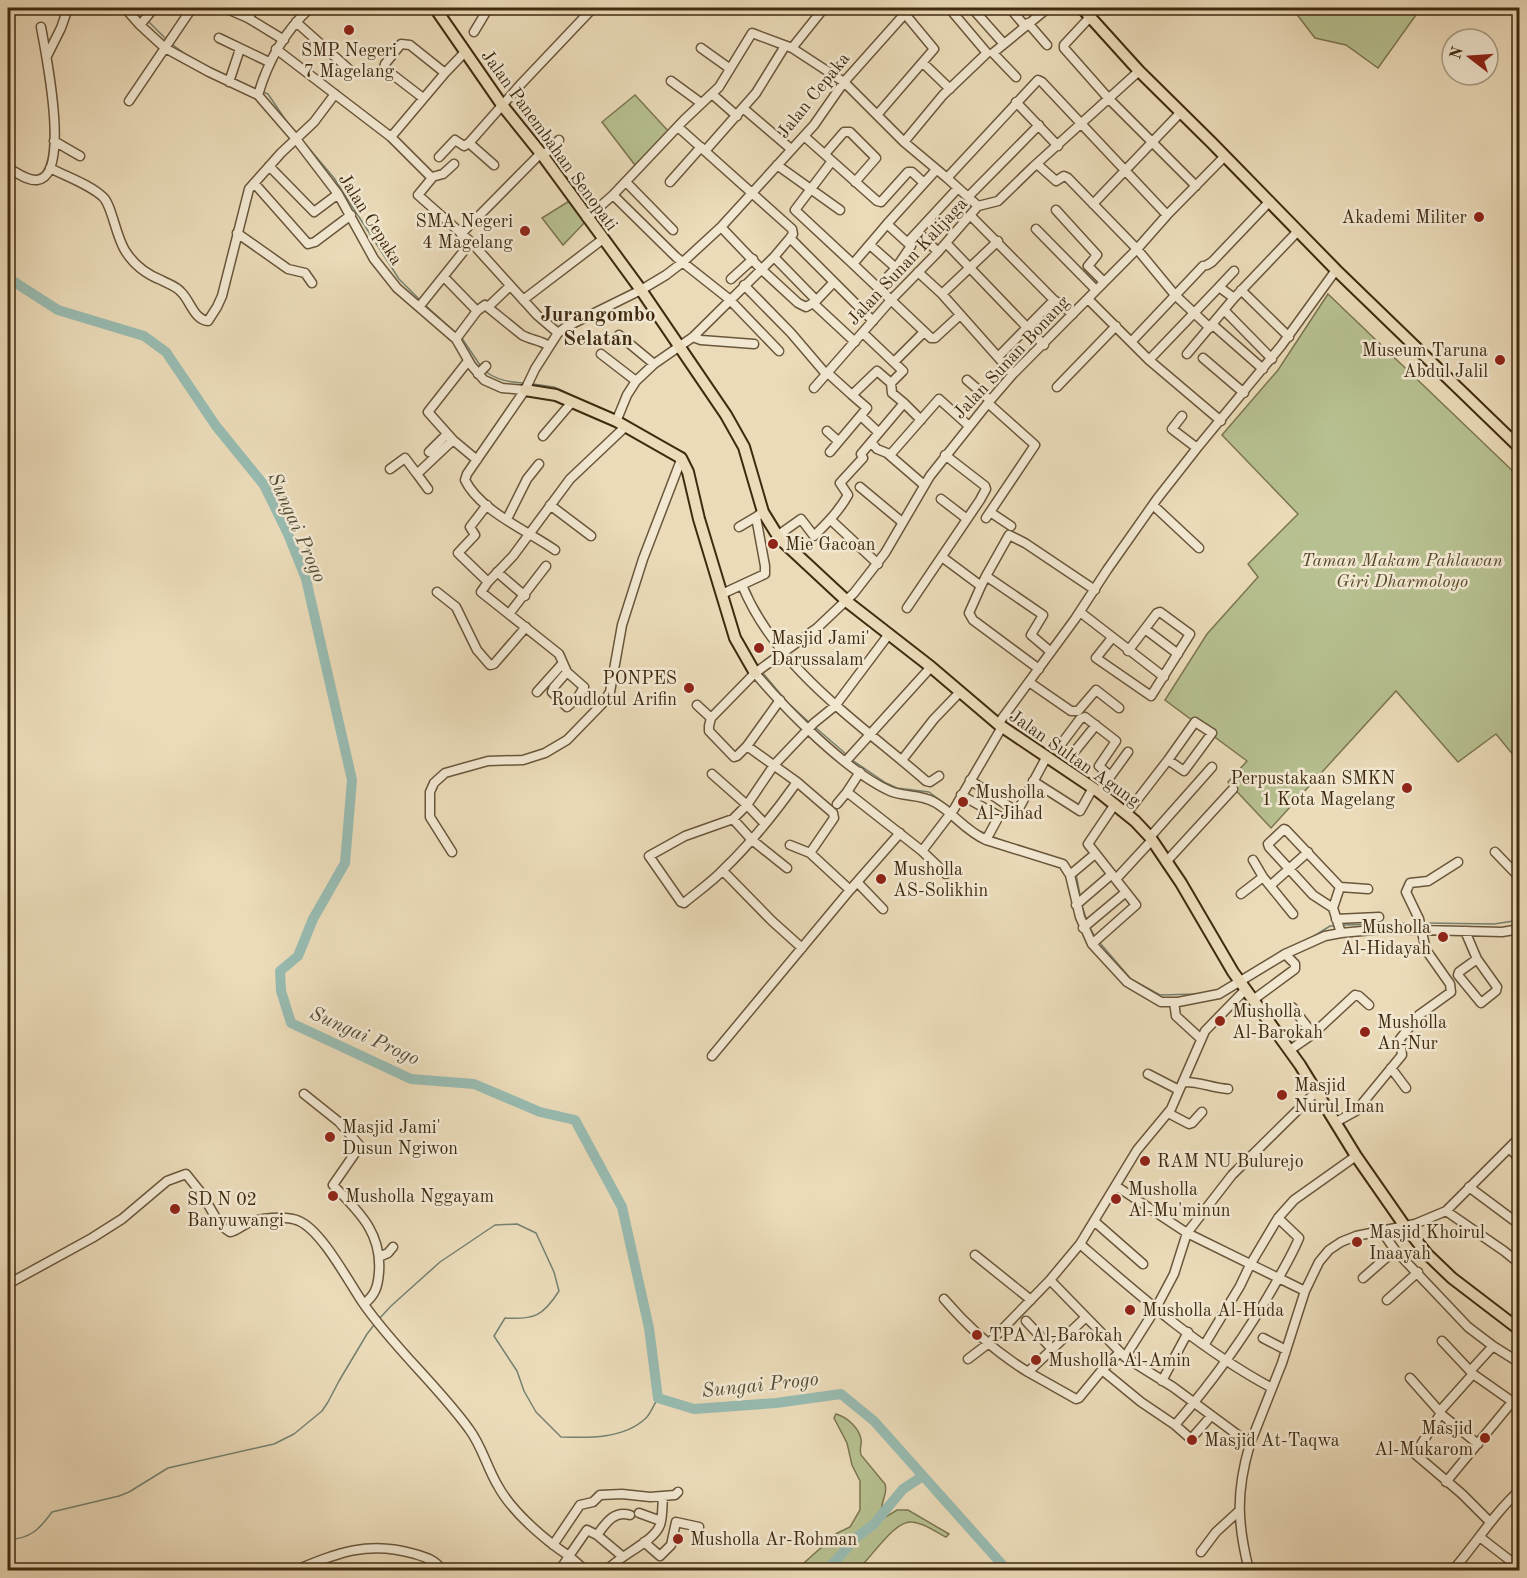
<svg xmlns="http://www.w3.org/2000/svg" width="1527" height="1578" font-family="'Old Standard TT',serif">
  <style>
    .green { fill: #b7c090; stroke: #7b7550; stroke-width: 1.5 }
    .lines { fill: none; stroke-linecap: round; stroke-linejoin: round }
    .stream { stroke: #748170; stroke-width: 1.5 }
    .river { stroke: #98bbb1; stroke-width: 10 }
    .minor-casing { stroke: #6a563a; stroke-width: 11 }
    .major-casing { stroke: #3f2a0f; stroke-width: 14 }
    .minor { stroke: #f2e8d2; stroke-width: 8 }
    .major { stroke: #ebdbb9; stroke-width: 10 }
    .poi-dot { fill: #8f2418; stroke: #f2e8d2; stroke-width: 2 }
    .labels { text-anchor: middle; stroke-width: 5; stroke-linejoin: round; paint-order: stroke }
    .poi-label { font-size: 18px; fill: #3f2a0f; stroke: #f2e8d2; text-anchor: start }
    .street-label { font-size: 18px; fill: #3f2a0f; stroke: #f2e8d2 }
    .park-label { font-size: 18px; font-style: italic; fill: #574829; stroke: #f2e8d2 }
    .water-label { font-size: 20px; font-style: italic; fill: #554e38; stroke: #f2e8d2 }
    .quarter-label { font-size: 21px; font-weight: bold; fill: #3f2a0f; stroke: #f2e8d2 }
  </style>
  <rect width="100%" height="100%" fill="#ebdbb9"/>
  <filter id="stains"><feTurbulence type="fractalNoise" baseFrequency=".00333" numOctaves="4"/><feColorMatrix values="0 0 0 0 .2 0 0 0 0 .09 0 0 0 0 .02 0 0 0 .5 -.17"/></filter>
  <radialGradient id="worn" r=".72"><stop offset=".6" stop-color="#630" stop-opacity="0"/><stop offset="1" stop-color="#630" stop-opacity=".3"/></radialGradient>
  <path class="green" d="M1292,8h129l-43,60 -32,-23 -31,-7z
    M635,95l36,39 -33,35 -36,-47z
    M574,198l14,21 -25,26 -21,-27z
    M1328,294l191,183v285l-23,-28 -38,28 -62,-71 -125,137 -43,-46 19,-21 -82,-61 42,-66 51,-57 -10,-13 50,-50 -76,-79 56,-65z
    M836,1414c11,3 23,14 25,25 1,6 -2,10 0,16l24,29c4,13 -8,18 -1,34l13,-8h11l41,24 -3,3c-11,-5 -21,-14 -34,-15 -18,-2 -42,38 -55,48h-58l6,-8 19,-17 7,-9 19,-9 10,-17v-29l-8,-16 -5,-22 -13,-25z"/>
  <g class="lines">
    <path class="stream" d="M137,8l7,8
      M147,20l20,20
      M173,45l15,11
      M263,92l5,2 21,31
      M302,140l32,38 65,101 21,21
      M425,305l30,27
      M461,337l19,28
      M485,371c13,10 25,11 40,12
      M533,384l21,3 47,22
      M661,441l24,12 1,4
      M762,672l26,31 22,20
      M816,728l30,26
      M852,760l34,23 11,5 32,4 19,14
      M961,817l16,13 10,4
      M991,836l15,6
      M1076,874l4,21
      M1082,906l5,15
      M1425,923l69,1 26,-4
      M1344,925l73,-2
      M1089,926l6,11
      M1311,938l19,-12h6
      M1100,943l31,36 29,16 38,-1
      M379,1319l12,-13 49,-44 55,-37 22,-1 19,9 18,39 5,19c-16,25 -25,29 -54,27l-11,18 23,35 7,20 12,21 25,25c28,1 63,2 85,-19 5,-5 8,-14 12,-20
      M8,1540c23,-2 31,-10 44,-28l67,-16 10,-4 39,-24 106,-24 20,-10 28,-23 6,-9 11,-21 28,-47 7,-9"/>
    <path class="river" d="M8,278l50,32 86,26 22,16 50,74 48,59 24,49 18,45 46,201 -7,83 -32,56 -15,37 -18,15 1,20 10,32 120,56 63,5 66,28 35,8 47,87 27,121 9,70 36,11 82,-6 65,-9 33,27 133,149
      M827,1570l30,-33 17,-13 29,-35 20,-13"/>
    <defs>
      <path id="minor" d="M125,8l15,17 25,23 44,24 49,23 38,44 42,55 36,65 23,29 59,51 15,26 13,15 18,8 23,2
        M225,8l23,10 36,22
        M972,8l32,36
        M1014,13l11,13
        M1091,16l-27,29v3l45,51 87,87
        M248,18l7,-10
        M296,22l55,49
        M1028,23l19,22
        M140,25l14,-17
        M474,32l12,-20v-4
        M219,38l50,24
        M701,48l28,20
        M792,48l32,-40
        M276,49l115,88 41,41 -14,17 53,47 66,73 21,18
        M47,56l14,-28 7,-20
        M923,63l27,26
        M1016,77l-23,-24 55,-45
        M671,81l30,22
        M229,82l11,-33
        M712,94l25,22
        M258,95c10,-34 26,-63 52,-87
        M423,98l-39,-30 1,-4 16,-20 9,1 35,28
        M129,101l63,-93
        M1016,102l42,44
        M743,108l48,41
        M877,115l57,-66 -34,-41
        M678,127l114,102 1,5 -3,4 83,83
        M804,136l73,65 4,1 27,-30h4l12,11
        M391,137l54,-64 20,-21
        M54,141l26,15
        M904,142l39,-47 44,-42 -38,-45
        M469,143l25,22
        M705,151l51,-58 29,-47
        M825,154l19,-22h6l26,26 -21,24
        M543,156l16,-16
        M439,157l16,-17 9,6 5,-3 52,-59 72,-76
        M832,161l-37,49 58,54
        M1037,164l19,17 8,-5 4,2 69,71 38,46 35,33
        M777,165l63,45
        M269,166l45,46 24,-18
        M8,168c8,4 19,13 29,12 35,-3 8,-130 4,-153
        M50,168c17,9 39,16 53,29 9,8 13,41 23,55 9,14 20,22 35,28 7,4 15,6 20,12 9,8 13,28 27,29l9,-14 5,-11 27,-107 32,-36 33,-31 21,-28
        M432,177l11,-3 11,-10
        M626,182l47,48
        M670,182l31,-35
        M254,183l54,61 7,-2 36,-27
        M613,195l63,62 53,42 50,52
        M968,197l71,-72
        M1093,204l88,-92
        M978,206l-31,-28 91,-98 4,2 125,133
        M1056,210l41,45 -9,11 16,16
        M971,216l83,84 19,14
        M587,218l26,-23 71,-75 35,-33 33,-54 40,15 52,34 60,60 43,36
        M887,224l49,-54
        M721,227l40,42 37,34 8,4 7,-4 42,39
        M1036,229l60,61
        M918,232l20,20
        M237,233l51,36 17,4 7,10
        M461,234l80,-81
        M908,242l50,-54
        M946,243l98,102
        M870,245l26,23
        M774,257l16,-19
        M1207,265l5,-3 58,-61
        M918,272l24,22 71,80
        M444,277l33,34
        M731,279l22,-20
        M744,285l47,48 35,41
        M878,287l18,-19 15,-22 -24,-22 -34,40 78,74h4l25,-23
        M1219,287l15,-16
        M1241,290l48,47
        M942,294l56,-53
        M1088,299l61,61 72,61
        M523,300l80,-61
        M814,303l19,-20
        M419,307l52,-65
        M488,307l22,-21
        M1224,310l48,49
        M1213,325l50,44
        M863,333l40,38 -12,12
        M619,335l35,29
        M693,337l8,3 53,4
        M456,339l21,-28 8,-6 37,30c9,5 18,5 27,11
        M1132,341l71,-75
        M601,354l35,27
        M1187,354l47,-56
        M998,357l56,-57
        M1203,358l41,35
        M1149,360l70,-73 15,11 64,-67
        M468,361l-40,51 25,28 24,20
        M894,362l30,-30
        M478,374l8,-8
        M831,376l21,19
        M967,380l23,20
        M1057,387l59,-61
        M814,388l77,-88 47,-48 40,-46 20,-5 35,-34 106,-96
        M904,403l17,17
        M861,416l17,16
        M1182,416l-10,13 25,19
        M618,417l9,-22 9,-14 18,-17 39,-27 81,-80 42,43
        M827,431l11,10
        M543,436l29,-34
        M871,442l6,7 10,4 37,32
        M429,452l18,-18
        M890,455l49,-56 30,27
        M390,469l15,-11 12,16 36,-34
        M417,474l11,15
        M860,487l42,35
        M941,499l26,20
        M487,505l-17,22 5,8 -17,18 30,29
        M550,505l41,31
        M1153,505l46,43
        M990,512l21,14
        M986,518l49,-73 -47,-42
        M507,519l20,-40 12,-15
        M832,521l46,43
        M739,527l17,-10
        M777,536l24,-17 13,17c13,-13 25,-25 34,-41l-8,-12 23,-25 -2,-4 43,-51 -12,-10 -1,-10 -14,-12 -25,24 15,13 -37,44
        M555,550c-27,-19 -75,-39 -90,-70l2,-6 58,-84 10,-21 23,-36 8,-6 75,-37 25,-15 17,-13 38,-35 93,-102 30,-43 66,-74
        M942,557l39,29 5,-10 57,39 -12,20 20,17
        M497,572l28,24
        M986,576l23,-41 16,8 70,47
        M742,585c34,84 119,139 184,196l4,1 9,-6
        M981,586l-12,27 4,7 66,49
        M437,592l19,15 21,43 13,15 4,-1 32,-37
        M722,594l43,-20v-8l-9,-49 7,-5
        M907,608l73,-108 6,-11 -1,-3 -40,-31
        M1080,612l84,65
        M509,614l37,-48
        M1145,629l33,25
        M1112,638l-16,20 55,38 39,-62 -30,-22 -3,1 -29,38
        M563,663l4,9 17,15 -6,10 -11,10 -15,-15 2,-5 13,-15
        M755,673c31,37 91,98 135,118 14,6 31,3 44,11 19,10 30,28 52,38l77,24 7,11 10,42 12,27 35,38 34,20h17l41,-8 66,-40 40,-18 16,-3 42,-4 119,3 18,-3
        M1029,682l42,29h7l18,-21 23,18
        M537,692l26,-29 -4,-9 -78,-62 7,-10 25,-26 57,-77 55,-52
        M780,700l-33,46 50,36 36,31 1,5 -24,35
        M697,705l14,13
        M998,724l77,-105 32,-49 50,-71 40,-51 84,-102 55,-76
        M1062,743l18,-24 5,-2 31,24 -17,25 11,10
        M747,746l-10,10 -3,1 -25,-26v-5l2,-8 44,-45 62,-45 37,-35 31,-40 45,-77 58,-73 25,-29 124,-125 30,-34 58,-59
        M1075,751l21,-26
        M902,760l32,-41 26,-27
        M846,761l85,-94
        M860,772l-13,20 75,59 32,-42 48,-82
        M712,774l35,31 27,-40 40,-42 21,-17 54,-72
        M970,780l47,32 29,-54
        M1033,781l47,30 13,-23
        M1099,792l29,-40
        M961,795l38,21 -13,24
        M837,804l10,-12
        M1127,813l41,-53 16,11 28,-38 -17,-11 -27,38
        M733,819l14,-14 18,19
        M1150,837l62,-70
        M790,845l20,8 40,37
        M922,851l24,23
        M452,852l-22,-35v-25l4,-9 11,-10 43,-12 35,-1 22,-7 22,-13 36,-37 7,-11 12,-67 21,-66 38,-99
        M1495,852l25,26
        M1253,860l10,17 30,37
        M1166,862l67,-73
        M787,868l-35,-28 -19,-21 -48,17 -36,20 32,46 3,1c13,-11 28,-21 40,-34 27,-26 51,-56 73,-87
        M723,871l49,50 30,27
        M1070,875l25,-21
        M1116,879l36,-39
        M857,882l26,27
        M1271,885l37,-33
        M1340,887l28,2
        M1241,894l22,-17
        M1076,905l36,-31
        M1333,908l7,-21 -54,-57 -2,-1 -16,15 1,3 44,48 20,13 8,25
        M1336,919l43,-2
        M1083,928l43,-36
        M1465,931l12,28 -18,13 -1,3 23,28 15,-12 1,-4 -20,-28
        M1092,944l44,-39 -48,-61 27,-40
        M1246,989l-41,42 -34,78 -34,41 -57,94 -30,36 75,77 48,30 77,57 32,-81 23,-72 14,-29 10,-12 12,-8 15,-6 59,-12 31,-13 74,-74
        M1253,1000l42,-31v-5l-10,-10
        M1174,1002l2,14 24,22
        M1292,1007l21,27
        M1290,1050l23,-16 42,-39 4,1 10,9
        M712,1056l138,-166 50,-57
        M1391,1068l15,20
        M1148,1074l31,16
        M1183,1082c15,-1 29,6 45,7
        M304,1094l35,28 21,24 -27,39c25,26 49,47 46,87 -1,15 -4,23 -15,32
        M1168,1113l21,11 3,-1 10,-11
        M1336,1122l20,-11 46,-56 -2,-16 19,-24 32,-23 -1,-8 -24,-34 -7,-31 -13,-27 4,-9 18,-2 30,-19
        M1509,1148l11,11
        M1116,1186l71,47 118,58
        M1469,1187l51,38
        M1446,1211l58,40 16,13
        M1094,1221l49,43
        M1381,1230l14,20 73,77 25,19 27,17
        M1080,1244c60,52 121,106 192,144
        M975,1255l56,45
        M379,1257l9,-4 5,-6
        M1363,1278l32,-28
        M8,1284l84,-46 30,-19 45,-38 19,-7 16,20 18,31 10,7c6,-1 10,-5 16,-8 11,-6 41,-9 53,-3 23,10 49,60 64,82 31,45 74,82 106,126 13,17 18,39 29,57 14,26 47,54 71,70l-9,14
        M944,1299c24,28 53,54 84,73
        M1387,1300l31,-28
        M1086,1317l-58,55 48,27 3,-1 23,-28 39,32 34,23
        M1026,1321l25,27
        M1263,1338l23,12
        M1442,1341l31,33 47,33
        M1205,1344l35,-58 10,-21 28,-47 16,-18 62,-44
        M1125,1357l31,-49 18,-34 13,-41 45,-58 85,-84
        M968,1359l21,-16 61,-63
        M1102,1370l18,-18
        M1471,1370l22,-24
        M1410,1378l31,35 -26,41 47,40 28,28
        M1162,1381l26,-49
        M1440,1411l33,-37
        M1441,1414l37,30
        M1211,1416l-20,23 -16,-14c39,-45 74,-94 103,-146 7,-13 15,-26 21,-41l-21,-20
        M1446,1482l66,-80
        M639,1513l22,8
        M597,1535c9,-12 17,-25 33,-20
        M1481,1538l35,27
        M644,1542l16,14 11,-11 5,-23 23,5
        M553,1545l27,-40 13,-3 7,-7 22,-1 28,3 25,-2 3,-3
        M1201,1552l15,-20 23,-21
        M296,1570c41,-17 73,-30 119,-16 10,3 21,6 27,16
        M585,1570l-16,-14 18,-26 10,5 25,21
        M607,1570c13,-15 47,-28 53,-45 3,-9 2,-19 3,-28
        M1249,1570c-12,-47 -13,-79 1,-126
        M1453,1570c23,-26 41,-57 67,-80"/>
      <path id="major" d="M435,8l67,97 41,51 98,134 85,125 18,32 19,65 16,26 71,66 81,63 67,57 101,68 36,29 15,16 31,46 52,89 67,93 56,91 48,69 23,29 25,24 68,52
        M1082,8l57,63 73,72 124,127 184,178
        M525,390l31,5 60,26 65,37 7,14 11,47 36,119 20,35"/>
    </defs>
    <use href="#minor" class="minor-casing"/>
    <use href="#major" class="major-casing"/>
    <use href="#minor" class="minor"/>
    <use href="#major" class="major"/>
  </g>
  <g class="poi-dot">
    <circle cx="349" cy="30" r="6"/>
    <circle cx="1479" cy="217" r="6"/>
    <circle cx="525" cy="231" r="6"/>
    <circle cx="1500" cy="360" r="6"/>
    <circle cx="773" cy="544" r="6"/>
    <circle cx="759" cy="648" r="6"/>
    <circle cx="689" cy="688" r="6"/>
    <circle cx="1407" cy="788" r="6"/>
    <circle cx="963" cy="802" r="6"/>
    <circle cx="881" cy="879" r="6"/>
    <circle cx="1443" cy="937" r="6"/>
    <circle cx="1220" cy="1021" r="6"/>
    <circle cx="1365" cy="1032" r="6"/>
    <circle cx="1282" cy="1095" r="6"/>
    <circle cx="330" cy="1137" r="6"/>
    <circle cx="1145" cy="1161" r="6"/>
    <circle cx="333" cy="1196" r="6"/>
    <circle cx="1116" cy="1199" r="6"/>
    <circle cx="175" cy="1209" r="6"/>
    <circle cx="1357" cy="1242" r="6"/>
    <circle cx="1130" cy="1310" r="6"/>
    <circle cx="977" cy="1335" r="6"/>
    <circle cx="1036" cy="1360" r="6"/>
    <circle cx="1485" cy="1438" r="6"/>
    <circle cx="1192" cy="1440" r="6"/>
    <circle cx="678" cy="1539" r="6"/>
  </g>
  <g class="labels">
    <g class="poi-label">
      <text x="349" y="56" text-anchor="middle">SMP Negeri<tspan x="349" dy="21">7 Magelang</tspan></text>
      <text x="1467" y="223" text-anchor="end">Akademi Militer</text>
      <text x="513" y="227" text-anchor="end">SMA Negeri<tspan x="513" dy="21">4 Magelang</tspan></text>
      <text x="1488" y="356" text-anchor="end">Museum Taruna<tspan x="1488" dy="21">Abdul Jalil</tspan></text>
      <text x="785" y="550">Mie Gacoan</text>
      <text x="771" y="644">Masjid Jami'<tspan x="771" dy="21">Darussalam</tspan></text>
      <text x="677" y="684" text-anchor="end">PONPES<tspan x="677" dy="21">Roudlotul Arifin</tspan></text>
      <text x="1395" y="784" text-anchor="end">Perpustakaan SMKN<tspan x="1395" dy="21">1 Kota Magelang</tspan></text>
      <text x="975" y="798">Musholla<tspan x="975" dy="21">Al-Jihad</tspan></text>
      <text x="893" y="875">Musholla<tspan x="893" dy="21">AS-Solikhin</tspan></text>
      <text x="1431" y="933" text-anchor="end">Musholla<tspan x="1431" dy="21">Al-Hidayah</tspan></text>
      <text x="1232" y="1017">Musholla<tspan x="1232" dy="21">Al-Barokah</tspan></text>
      <text x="1377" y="1028">Musholla<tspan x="1377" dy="21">An-Nur</tspan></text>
      <text x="1294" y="1091">Masjid<tspan x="1294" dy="21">Nurul Iman</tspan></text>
      <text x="342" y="1133">Masjid Jami'<tspan x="342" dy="21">Dusun Ngiwon</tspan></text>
      <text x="1157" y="1167">RAM NU Bulurejo</text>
      <text x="1128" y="1195">Musholla<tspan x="1128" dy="21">Al-Mu'minun</tspan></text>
      <text x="345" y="1202">Musholla Nggayam</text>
      <text x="187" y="1205">SD N 02<tspan x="187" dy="21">Banyuwangi</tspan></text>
      <text x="1369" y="1238">Masjid Khoirul<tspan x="1369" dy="21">Inaayah</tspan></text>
      <text x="1142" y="1316">Musholla Al-Huda</text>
      <text x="989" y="1341">TPA Al-Barokah</text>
      <text x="1048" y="1366">Musholla Al-Amin</text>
      <text x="1473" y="1434" text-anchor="end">Masjid<tspan x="1473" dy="21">Al-Mukarom</tspan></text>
      <text x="1204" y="1446">Masjid At-Taqwa</text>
      <text x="690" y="1545">Musholla Ar-Rohman</text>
    </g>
    <g class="street-label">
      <text transform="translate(813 95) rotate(-51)" y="6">Jalan Cepaka</text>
      <text transform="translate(550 140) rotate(54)" y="6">Jalan Panembahan Senopati</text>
      <text transform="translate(371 219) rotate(58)" y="6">Jalan Cepaka</text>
      <text transform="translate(907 261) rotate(-47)" y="6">Jalan Sunan Kalijaga</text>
      <text transform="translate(1011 357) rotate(-47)" y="6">Jalan Sunan Bonang</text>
      <text transform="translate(1075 758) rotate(35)" y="6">Jalan Sultan Agung</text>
    </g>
    <g class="park-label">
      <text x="1402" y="566">Taman Makam Pahlawan<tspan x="1402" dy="21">Giri Dharmoloyo</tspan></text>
    </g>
    <g class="water-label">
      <text transform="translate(298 527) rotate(66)" y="7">Sungai Progo</text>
      <text transform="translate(365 1035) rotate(24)" y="7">Sungai Progo</text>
      <text transform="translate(760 1384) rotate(-6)" y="7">Sungai Progo</text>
    </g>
    <g class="quarter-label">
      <text x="598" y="321">Jurangombo<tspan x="598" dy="24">Selatan</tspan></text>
    </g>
  </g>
  <rect width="1527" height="1578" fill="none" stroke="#ebdbb9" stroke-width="30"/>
  <rect x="9" y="9" width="1509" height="1560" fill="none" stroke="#3f2a0f" stroke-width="3"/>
  <rect x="15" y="15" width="1497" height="1548" fill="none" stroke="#3f2a0f" stroke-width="1.5"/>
  <g transform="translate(1470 57) rotate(287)"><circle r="28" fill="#f2e8d2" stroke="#aa9c84" stroke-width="1.5"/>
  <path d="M0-4.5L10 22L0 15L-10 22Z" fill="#8f2418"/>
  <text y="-9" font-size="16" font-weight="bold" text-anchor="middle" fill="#3f2a0f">N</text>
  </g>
  <rect width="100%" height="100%" filter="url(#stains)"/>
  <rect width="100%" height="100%" fill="url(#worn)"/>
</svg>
